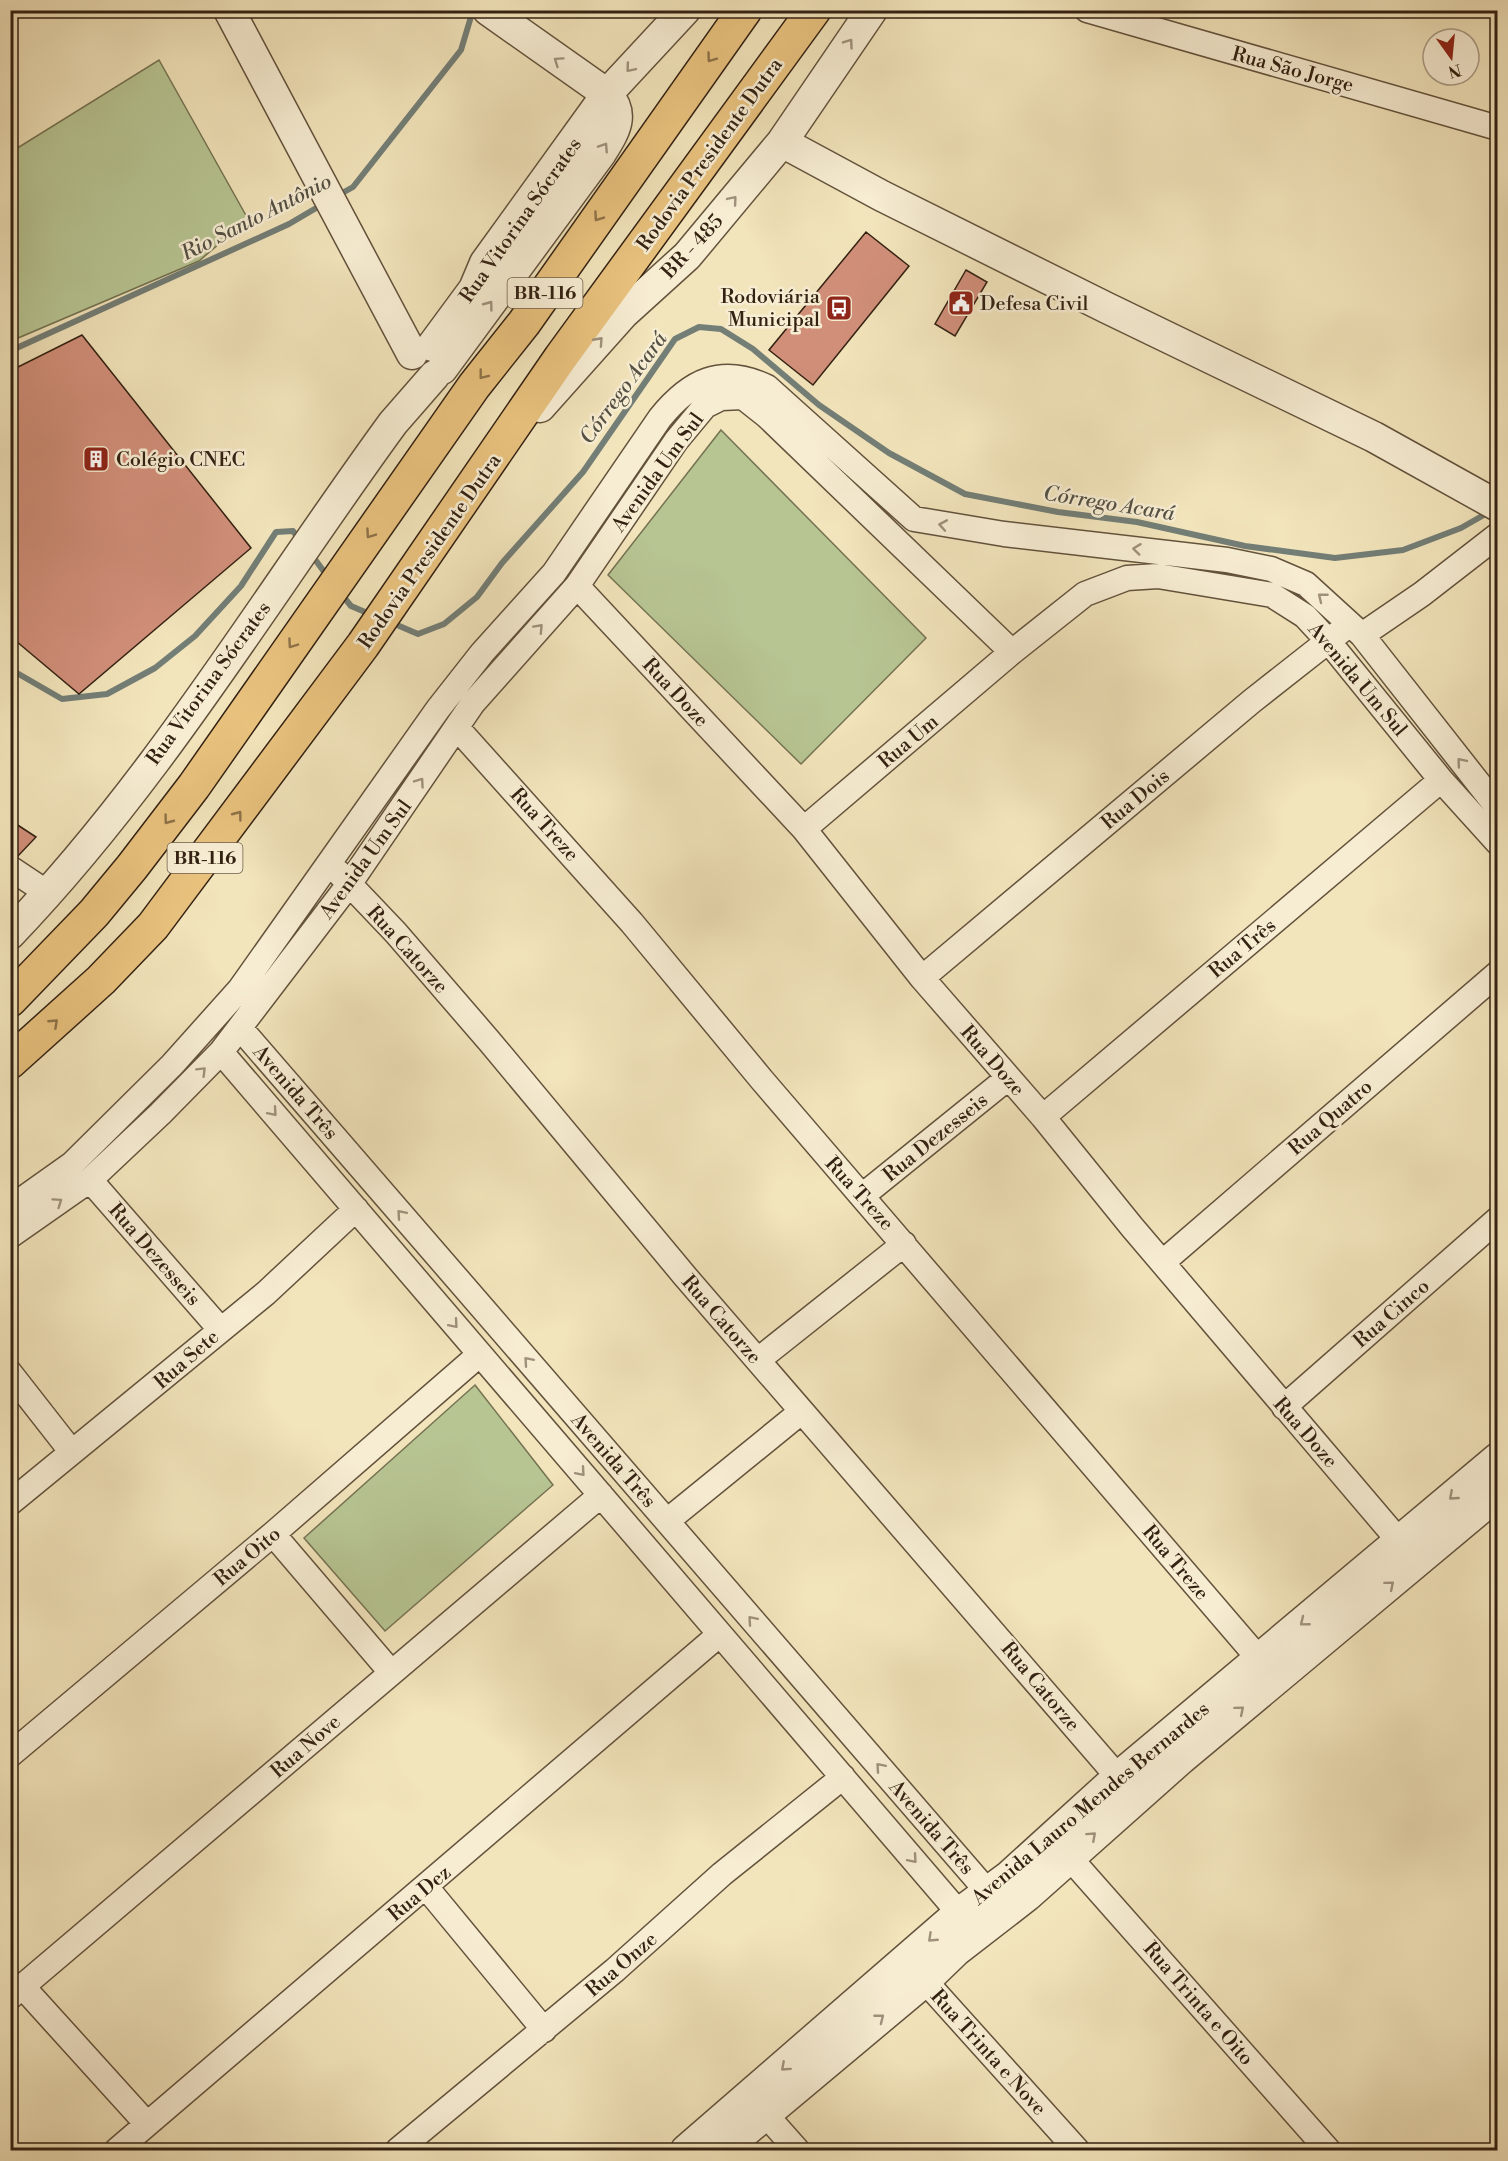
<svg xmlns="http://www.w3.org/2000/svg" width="1508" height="2161" font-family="'Libre Bodoni',serif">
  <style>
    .green { fill: #b7c593; stroke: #757352; stroke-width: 1.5 }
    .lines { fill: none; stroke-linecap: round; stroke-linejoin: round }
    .stream { stroke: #737e76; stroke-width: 6 }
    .building { fill: #d18f7a; stroke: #332112; stroke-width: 1.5 }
    .minor-casing { stroke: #63523c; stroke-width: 27 }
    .tertiary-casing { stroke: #63523c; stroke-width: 33 }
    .motorway-casing { stroke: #332112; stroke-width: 36 }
    .minor { stroke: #f7edd3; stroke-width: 24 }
    .tertiary { stroke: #f7edd3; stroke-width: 30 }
    .motorway { stroke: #e9c27e; stroke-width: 33 }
    .oneway { stroke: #9f917c }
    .oneway2 { stroke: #8e7248 }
    .labels { text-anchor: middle; stroke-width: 5; stroke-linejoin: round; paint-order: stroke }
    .shield { fill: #f7edd3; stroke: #6e5e4c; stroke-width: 1.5 }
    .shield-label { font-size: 18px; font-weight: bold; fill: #332112 }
    .street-label { font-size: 20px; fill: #332112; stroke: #f7edd3 }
    .poi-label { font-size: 20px; fill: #332112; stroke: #f7edd3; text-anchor: start }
    .water-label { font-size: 21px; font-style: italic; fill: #535044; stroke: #f7edd3 }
  </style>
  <rect width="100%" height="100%" fill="#f2e4bb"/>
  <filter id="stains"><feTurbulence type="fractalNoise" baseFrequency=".00333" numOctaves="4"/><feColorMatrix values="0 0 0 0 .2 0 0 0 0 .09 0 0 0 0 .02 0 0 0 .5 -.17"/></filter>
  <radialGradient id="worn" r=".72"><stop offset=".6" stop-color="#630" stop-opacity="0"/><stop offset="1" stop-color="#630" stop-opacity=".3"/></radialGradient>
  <path class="green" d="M159,60l89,159 -49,42 -188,80v-189z
    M721,430l205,208 -125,126 -193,-189z
    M475,1385l78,100 -168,146 -81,-93z"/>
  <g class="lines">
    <path class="stream" d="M337,196l16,-9 108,-137 12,-40
      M10,351l279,-127 34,-20
      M311,554l17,23
      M342,595l9,11 21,9
      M390,622l28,12 26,-10 33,-27 25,-34 81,-91 92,-133 24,-12 22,2 32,20 66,56 70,48 76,41 93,18 79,10 108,24 90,12 68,-8 58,-22 28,-16
      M10,669l52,30 45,-5 48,-26 40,-32 46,-50 35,-54 17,-1 8,11"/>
  </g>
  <path class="building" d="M866,232l43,34 -96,119 -44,-35z
    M966,270l21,12 -32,54 -20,-12z
    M82,335l169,213 -172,146 -69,-58v-265z
    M10,820l26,17 -18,19 -8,-2z"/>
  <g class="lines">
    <defs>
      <path id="minor" d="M1087,10l411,118
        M577,586l227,243 118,149 121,139 89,110 268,315
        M1362,635l60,-41 76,-59
        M458,729l174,194 130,157 498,580
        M804,829l208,-177
        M10,868l39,26
        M338,872l58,61 94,109 194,233 434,502
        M922,978l330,-277 89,-70
        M241,1029l746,862
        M221,1052l738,861
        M1043,1117l398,-337
        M90,1180l130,149
        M862,1196l146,-118
        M10,1208l62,-44 100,-99 68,-76 198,-280 44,-56 72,-80 106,-155c30,-37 61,-53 107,-31l147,132 90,15 223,26 44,9 35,15 56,51 136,173
        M10,1236l80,-56 70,-66 61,-62 129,-169 123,-180 104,-117 99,-145 29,-35 16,-8 22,-1 24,19 245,236 73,-58 42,-16 31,-2 114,19 33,21 24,26 112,138 57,63
        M1163,1262l335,-289
        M758,1360l146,-116
        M10,1373l61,78
        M1284,1407l214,-188
        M10,1503l256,-210 90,-84
        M667,1521l134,-109
        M273,1534l117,137
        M10,1755l263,-221 207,-180
        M1069,1857l259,293
        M426,1887l118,143
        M925,1981l152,169
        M23,1987l124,137
        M10,1997l591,-502
        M766,2115l31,35
        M117,2150l603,-516
        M398,2150l217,-180 107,-96 121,-97"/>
      <path id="tertiary" d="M229,10l183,344
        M782,142l100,54 225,112 267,129 124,69
        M432,346l42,-57 11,-26 122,-169 78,-84
        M442,369l159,-216c13,-21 25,-38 6,-59l-119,-84
        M540,407l83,-93 64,-58 95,-114 90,-132
        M10,934c148,-154 258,-340 383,-511l41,-47
        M686,2150l273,-237 50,-37 109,-99 380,-319
        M723,2150l202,-169 31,-30 71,-55 154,-137 317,-265"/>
      <path id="motorway" d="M10,1000l84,-87 38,-46 62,-81 280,-400 50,-63 221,-313
        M10,1062l91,-82 52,-54 210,-281 198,-288 253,-347"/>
    </defs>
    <use href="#minor" class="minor-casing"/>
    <use href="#tertiary" class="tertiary-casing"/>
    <use href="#motorway" class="motorway-casing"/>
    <use href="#minor" class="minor"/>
    <use href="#tertiary" class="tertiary"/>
    <use href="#motorway" class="motorway"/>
  </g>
  <defs><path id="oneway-chevron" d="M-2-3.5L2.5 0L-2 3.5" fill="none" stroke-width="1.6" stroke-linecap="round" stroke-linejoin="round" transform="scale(1.5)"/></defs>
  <g class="oneway">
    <use href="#oneway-chevron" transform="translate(849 43) rotate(-55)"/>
    <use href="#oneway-chevron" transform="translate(558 61) rotate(-145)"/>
    <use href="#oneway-chevron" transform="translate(630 68) rotate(130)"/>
    <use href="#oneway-chevron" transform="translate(604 147) rotate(-57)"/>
    <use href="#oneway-chevron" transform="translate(733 200) rotate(-50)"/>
    <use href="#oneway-chevron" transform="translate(489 305) rotate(-53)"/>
    <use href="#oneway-chevron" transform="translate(599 341) rotate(-48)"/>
    <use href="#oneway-chevron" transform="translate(943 525) rotate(-170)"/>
    <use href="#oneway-chevron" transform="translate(1137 549) rotate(-173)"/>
    <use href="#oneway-chevron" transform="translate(1322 597) rotate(-141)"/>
    <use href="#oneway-chevron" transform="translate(539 628) rotate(-47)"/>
    <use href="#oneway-chevron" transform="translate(1461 762) rotate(-130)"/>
    <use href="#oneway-chevron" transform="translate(420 782) rotate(-55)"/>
    <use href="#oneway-chevron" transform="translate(202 1071) rotate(-45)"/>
    <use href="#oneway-chevron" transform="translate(273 1112) rotate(49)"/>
    <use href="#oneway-chevron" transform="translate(58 1202) rotate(-35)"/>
    <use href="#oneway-chevron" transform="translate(401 1214) rotate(-131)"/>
    <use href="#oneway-chevron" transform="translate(454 1324) rotate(49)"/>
    <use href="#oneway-chevron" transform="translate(528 1361) rotate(-131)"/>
    <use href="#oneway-chevron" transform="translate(581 1472) rotate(49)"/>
    <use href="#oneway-chevron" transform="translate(1453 1496) rotate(139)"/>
    <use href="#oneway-chevron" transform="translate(1390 1585) rotate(-40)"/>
    <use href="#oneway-chevron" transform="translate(752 1620) rotate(-131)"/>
    <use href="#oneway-chevron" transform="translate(1304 1622) rotate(141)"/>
    <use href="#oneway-chevron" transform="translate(1240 1710) rotate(-40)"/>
    <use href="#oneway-chevron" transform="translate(880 1767) rotate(-131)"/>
    <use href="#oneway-chevron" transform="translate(1092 1836) rotate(-42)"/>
    <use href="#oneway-chevron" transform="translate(913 1859) rotate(49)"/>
    <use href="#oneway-chevron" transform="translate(932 1938) rotate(137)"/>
    <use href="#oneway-chevron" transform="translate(880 2018) rotate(-38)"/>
    <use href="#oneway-chevron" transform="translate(785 2067) rotate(138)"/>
  </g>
  <g class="oneway2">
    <use href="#oneway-chevron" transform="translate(711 58) rotate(126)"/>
    <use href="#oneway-chevron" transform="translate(598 217) rotate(125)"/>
    <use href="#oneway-chevron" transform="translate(483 375) rotate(128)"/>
    <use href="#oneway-chevron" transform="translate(370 534) rotate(125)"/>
    <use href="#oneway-chevron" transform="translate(292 644) rotate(125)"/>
    <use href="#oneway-chevron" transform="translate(238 815) rotate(-53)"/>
    <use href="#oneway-chevron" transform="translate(168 820) rotate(127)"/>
    <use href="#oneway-chevron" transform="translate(54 1023) rotate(-43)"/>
  </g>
  <defs>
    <symbol id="civic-square" viewBox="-11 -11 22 22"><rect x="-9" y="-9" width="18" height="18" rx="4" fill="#8f2418" stroke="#f7edd3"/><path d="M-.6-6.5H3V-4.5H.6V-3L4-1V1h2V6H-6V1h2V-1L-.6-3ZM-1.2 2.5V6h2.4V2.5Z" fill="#fff"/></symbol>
    <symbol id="bus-square" viewBox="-11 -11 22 22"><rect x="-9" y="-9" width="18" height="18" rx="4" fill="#8f2418" stroke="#f7edd3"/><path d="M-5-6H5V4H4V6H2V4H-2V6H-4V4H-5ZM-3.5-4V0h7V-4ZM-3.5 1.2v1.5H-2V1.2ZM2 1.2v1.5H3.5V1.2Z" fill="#fff"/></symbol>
    <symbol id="building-square" viewBox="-11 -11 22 22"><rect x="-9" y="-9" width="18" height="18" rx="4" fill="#8f2418" stroke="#f7edd3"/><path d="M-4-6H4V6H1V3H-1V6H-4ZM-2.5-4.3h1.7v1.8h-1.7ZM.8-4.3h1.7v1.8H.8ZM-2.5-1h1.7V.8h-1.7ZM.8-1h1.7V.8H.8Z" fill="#fff"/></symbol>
  </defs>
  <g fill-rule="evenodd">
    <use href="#civic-square" x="946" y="288" width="30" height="30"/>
    <use href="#bus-square" x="824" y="293" width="30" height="30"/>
    <use href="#building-square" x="81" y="444" width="30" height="30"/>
  </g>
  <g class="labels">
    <g class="shield">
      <rect x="507.5" y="278" width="75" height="30" rx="4.5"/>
      <rect x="167.5" y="843" width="75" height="30" rx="4.5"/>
    </g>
    <g class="shield-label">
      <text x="545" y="299">BR-116</text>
      <text x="205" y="864">BR-116</text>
    </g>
    <g class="street-label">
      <text transform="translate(1293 69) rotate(15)" y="7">Rua São Jorge</text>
      <text transform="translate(709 154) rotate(-54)" y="7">Rodovia Presidente Dutra</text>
      <text transform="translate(520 220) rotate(-55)" y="7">Rua Vitorina Sócrates</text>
      <text transform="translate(692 246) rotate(-47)" y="7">BR - 485</text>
      <text transform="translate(657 472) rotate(-54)" y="7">Avenida Um Sul</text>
      <text transform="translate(429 551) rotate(-55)" y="7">Rodovia Presidente Dutra</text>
      <text transform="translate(1358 679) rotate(50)" y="7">Avenida Um Sul</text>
      <text transform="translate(208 683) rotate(-54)" y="7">Rua Vitorina Sócrates</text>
      <text transform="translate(676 692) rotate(47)" y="7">Rua Doze</text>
      <text transform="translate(908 741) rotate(-40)" y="7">Rua Um</text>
      <text transform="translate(1135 799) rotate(-40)" y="7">Rua Dois</text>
      <text transform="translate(545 824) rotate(48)" y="7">Rua Treze</text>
      <text transform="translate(365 859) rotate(-54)" y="7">Avenida Um Sul</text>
      <text transform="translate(1242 948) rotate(-40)" y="7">Rua Três</text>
      <text transform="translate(408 949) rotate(48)" y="7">Rua Catorze</text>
      <text transform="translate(993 1060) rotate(49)" y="7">Rua Doze</text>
      <text transform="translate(296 1092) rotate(49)" y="7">Avenida Três</text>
      <text transform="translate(1330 1117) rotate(-41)" y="7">Rua Quatro</text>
      <text transform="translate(935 1137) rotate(-39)" y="7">Rua Dezesseis</text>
      <text transform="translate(860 1193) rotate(48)" y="7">Rua Treze</text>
      <text transform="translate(155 1254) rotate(49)" y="7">Rua Dezesseis</text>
      <text transform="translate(1391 1313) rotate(-41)" y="7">Rua Cinco</text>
      <text transform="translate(722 1319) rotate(49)" y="7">Rua Catorze</text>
      <text transform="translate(186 1359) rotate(-41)" y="7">Rua Sete</text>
      <text transform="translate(1306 1432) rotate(49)" y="7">Rua Doze</text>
      <text transform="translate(614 1460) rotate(49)" y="7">Avenida Três</text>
      <text transform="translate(247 1556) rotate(-40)" y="7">Rua Oito</text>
      <text transform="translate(1176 1562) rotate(50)" y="7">Rua Treze</text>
      <text transform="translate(1041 1686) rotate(50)" y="7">Rua Catorze</text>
      <text transform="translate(305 1746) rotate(-41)" y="7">Rua Nove</text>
      <text transform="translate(1090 1803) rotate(-40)" y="7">Avenida Lauro Mendes Bernardes</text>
      <text transform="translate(932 1827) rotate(49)" y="7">Avenida Três</text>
      <text transform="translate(419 1893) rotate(-40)" y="7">Rua Dez</text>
      <text transform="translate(621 1964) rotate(-41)" y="7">Rua Onze</text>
      <text transform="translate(1199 2003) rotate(49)" y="7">Rua Trinta e Oito</text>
      <text transform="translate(989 2052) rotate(48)" y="7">Rua Trinta e Nove</text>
    </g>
    <g class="poi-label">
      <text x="820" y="303" text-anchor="end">Rodoviária<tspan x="820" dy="23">Municipal</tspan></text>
      <text x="980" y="310">Defesa Civil</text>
      <text x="116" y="466">Colégio CNEC</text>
    </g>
    <g class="water-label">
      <text transform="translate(256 217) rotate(-27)" y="7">Rio Santo Antônio</text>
      <text transform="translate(623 388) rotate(-54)" y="7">Córrego Acará</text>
      <text transform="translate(1109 503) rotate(9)" y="7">Córrego Acará</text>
    </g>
  </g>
  <rect width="1508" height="2161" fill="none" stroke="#f2e4bb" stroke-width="36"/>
  <rect x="12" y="12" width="1484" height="2137" fill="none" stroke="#332112" stroke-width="3"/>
  <rect x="18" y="18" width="1472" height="2125" fill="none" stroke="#332112" stroke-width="1.5"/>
  <g transform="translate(1451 57) rotate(165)"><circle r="28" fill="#f7edd3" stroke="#a99b86" stroke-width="1.5"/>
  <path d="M0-4.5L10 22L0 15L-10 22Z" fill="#8f2418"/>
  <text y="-9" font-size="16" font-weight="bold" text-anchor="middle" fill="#332112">N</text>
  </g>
  <rect width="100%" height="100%" filter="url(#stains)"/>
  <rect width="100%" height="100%" fill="url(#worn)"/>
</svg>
